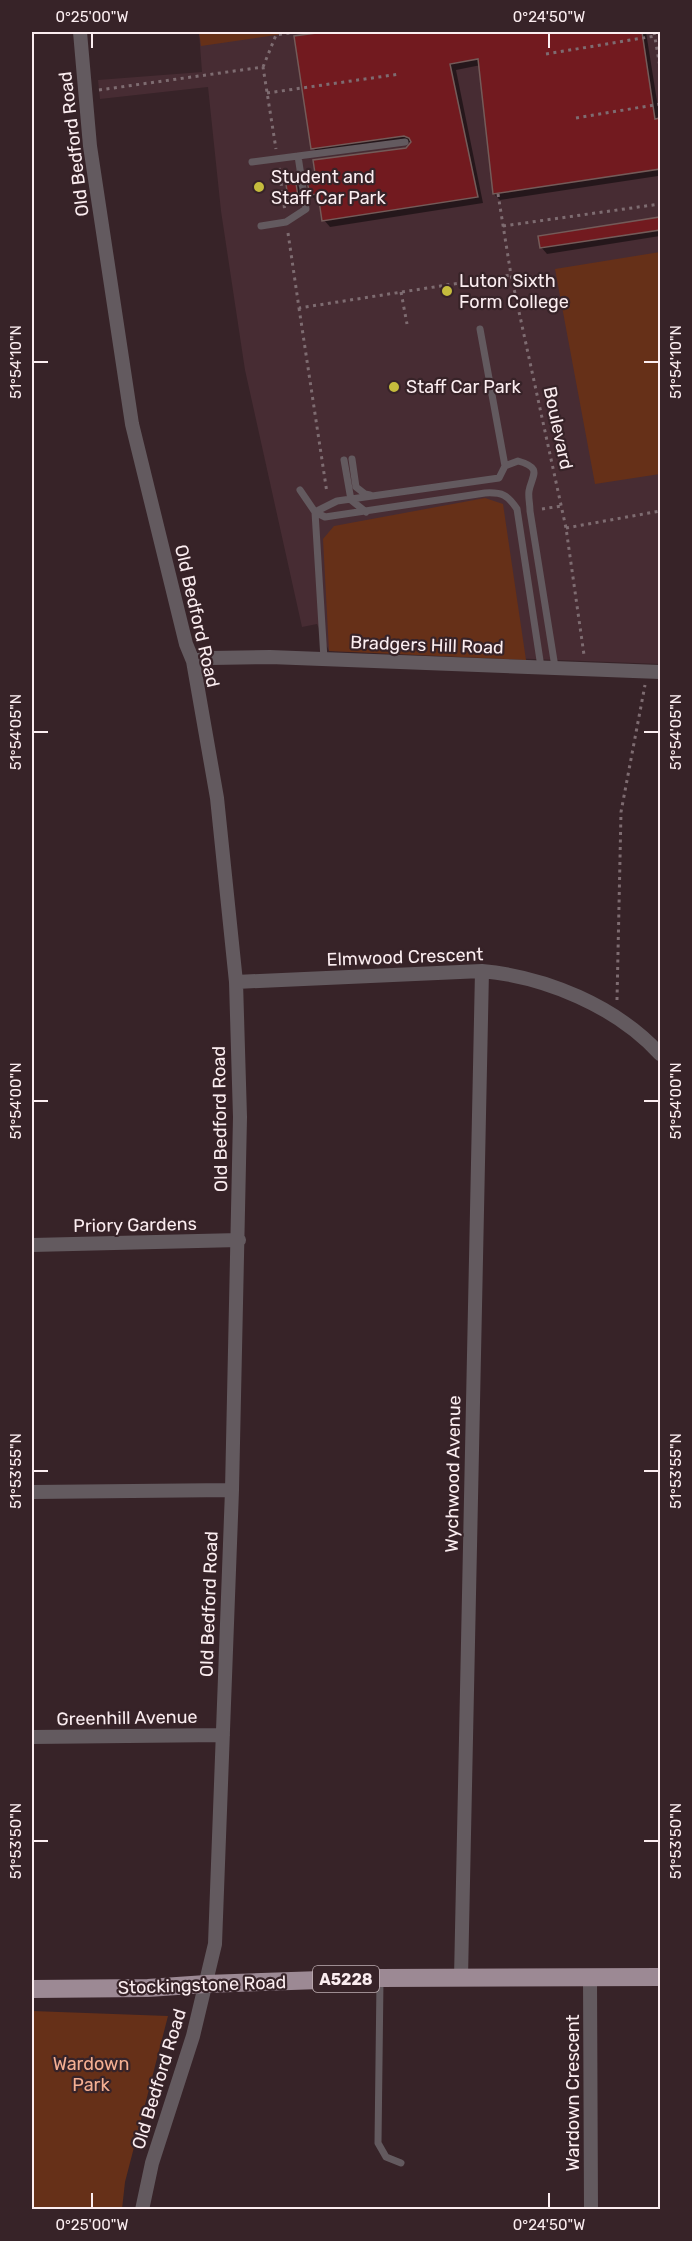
<svg xmlns="http://www.w3.org/2000/svg" width="692" height="2241" font-family="Rubik,sans-serif">
  <style>
    .built { fill: #472c33 }
    .green { fill: #663018 }
    .shadow { fill: #0007 }
    .building { fill: #721a1f; stroke: #745b59; stroke-width: 1.5 }
    .lines { fill: none; stroke-linecap: round; stroke-linejoin: round }
    .path { stroke: #7e6c71; stroke-width: 3; stroke-dasharray: 3 4.5; stroke-linecap: butt }
    .lane { stroke: #635a5f; stroke-width: 7 }
    .street { stroke: #635a5f; stroke-width: 14 }
    .primary { stroke: #9c8994; stroke-width: 18 }
    .ticks { fill: none; stroke: #fbedf0; stroke-width: 2 }
    .poi-dot { fill: #c5bc3d; stroke: #372328; stroke-width: 2 }
    .labels { text-anchor: middle; stroke-width: 4.5; stroke-linejoin: round; paint-order: stroke }
    .shield { fill: #372328; stroke: #c0b0b4; stroke-width: 1.5 }
    .shield-label { font-size: 16px; font-weight: bold; fill: #fbedf0 }
    .street-label { font-size: 18px; fill: #fbedf0; stroke: #372328 }
    .poi-label { font-size: 18px; fill: #fbedf0; stroke: #372328; text-anchor: start }
    .park-label { font-size: 18px; fill: #f5af93; stroke: #372328 }
    .neatline { fill: none; stroke: #fbedf0; stroke-width: 2 }
    .ticks-label { font-size: 15px; text-anchor: middle; fill: #fbedf0 }
  </style>
  <rect width="100%" height="100%" fill="#372328"/>
  <path class="built" d="M199,32h461v632l-331,-13 -12,-27 -15,3 -57,-257 -24,-159 -13,-124 -108,12 -2,-19 104,-8z"/>
  <path class="green" d="M199,32h98l-96,14z
    M660,252v222l-65,10 -40,-215z
    M485,498l18,6 23,156 -197,-9 -6,-112 11,-13z
    M32,2011l136,5 -43,166 -3,27h-90z"/>
  <path class="shadow" d="M334,32h312l14,88v75l-2,-19 -158,24 -6,-6 -13,-129 -25,5 27,133 -153,24 -6,-7 -3,-20 -4,1 -6,-6 7,-14 88,-32 6,-7 -93,12 -6,-6 -17,-110z
    M296,184l6,6 2,13 -8,1 -6,-6z
    M660,219v17l-113,18 -6,-7 -1,-9z"/>
  <path class="building" d="M324,32h318l13,87 5,-1v51l-167,25 -15,-135 -28,5 28,133 -156,24 -4,-27 -8,1 -3,-14 9,-1 -3,-20 93,-12 5,-6 -2,-4 -5,-2 -93,13 -17,-113z
    M296,183l2,14 -10,2 -2,-15z
    M660,217v13l-120,18 -2,-12z"/>
  <g class="lines">
    <path class="path" d="M654,32l6,35
      M546,54l109,-18
      M263,67l13,-32 19,-3
      M99,90l164,-23 13,82
      M267,93l133,-19
      M576,118l84,-14
      M279,168l6,44
      M498,194l13,81 55,253 18,127
      M503,226l157,-22
      M288,233l11,75 212,-33
      M401,292l6,32
      M299,308l28,185
      M542,509l19,-3
      M566,528l94,-17
      M617,1000l4,-188 24,-127"/>
    <path class="lane" d="M298,156l107,-14
      M252,162l46,-6 8,53 -20,13 -25,4
      M480,329l25,137
      M352,459l4,28 9,7 5,1
      M344,460l7,40 15,12
      M300,490l15,22 10,5 160,-24c17,-1 23,2 32,16l24,158
      M324,659l-9,-147 22,-11 162,-23 6,-12 13,-5c25,7 14,14 11,30 -1,6 1,13 1,20l25,156
      M380,1981l-2,162 8,14 15,6"/>
    <path class="street" d="M80,32l10,114 42,278 54,220 7,17 24,137 19,184 4,135 -8,373 -17,454 -22,92 -41,127 -10,47
      M193,661l18,-3 59,-1 390,15
      M236,982l246,-11c64,6 134,35 178,83
      M32,1245l207,-5
      M32,1492l200,-2
      M32,1737l191,-2
      M590,1977l1,233
      M461,1978l21,-1007"/>
    <path class="primary" d="M32,1989l116,-1 58,-4 174,-6 280,-1"/>
  </g>
  <path class="ticks" d="M92,33v15M549,33v15M33,362h15M644,362h15M33,732h15M644,732h15M33,1101h15M644,1101h15M33,1471h15M644,1471h15M33,1841h15M644,1841h15M92,2193v15M549,2193v15"/>
  <g class="poi-dot">
    <circle cx="259" cy="187" r="6"/>
    <circle cx="447" cy="291" r="6"/>
    <circle cx="394" cy="387" r="6"/>
  </g>
  <g class="labels">
    <rect class="shield" x="313" y="1966" width="66" height="26" rx="4.5"/>
    <g class="shield-label">
      <text x="346" y="1985">A5228</text>
    </g>
    <g class="street-label">
      <text transform="translate(74 144) rotate(-97)" y="6">Old Bedford Road</text>
      <text transform="translate(558 428) rotate(78)" y="6">Boulevard</text>
      <text transform="translate(197 616) rotate(77)" y="6">Old Bedford Road</text>
      <text transform="translate(427 645) rotate(2)" y="6">Bradgers Hill Road</text>
      <text transform="translate(405 957) rotate(-2)" y="6">Elmwood Crescent</text>
      <text transform="translate(220 1119) rotate(-91)" y="6">Old Bedford Road</text>
      <text transform="translate(135 1225) rotate(-1)" y="6">Priory Gardens</text>
      <text transform="translate(453 1474) rotate(-89)" y="6">Wychwood Avenue</text>
      <text transform="translate(209 1604) rotate(-88)" y="6">Old Bedford Road</text>
      <text transform="translate(127 1718) rotate(-1)" y="6">Greenhill Avenue</text>
      <text transform="translate(202 1985) rotate(-2)" y="6">Stockingstone Road</text>
      <text transform="translate(159 2079) rotate(-73)" y="6">Old Bedford Road</text>
      <text transform="translate(573 2093) rotate(-90)" y="6">Wardown Crescent</text>
    </g>
    <g class="poi-label">
      <text x="271" y="183">Student and<tspan x="271" dy="21">Staff Car Park</tspan></text>
      <text x="459" y="287">Luton Sixth<tspan x="459" dy="21">Form College</tspan></text>
      <text x="406" y="393">Staff Car Park</text>
    </g>
    <g class="park-label">
      <text x="91" y="2070">Wardown<tspan x="91" dy="21">Park</tspan></text>
    </g>
  </g>
  <rect width="692" height="2241" fill="none" stroke="#372328" stroke-width="66"/>
  <rect x="33" y="33" width="626" height="2175" class="neatline"/>
  <g class="ticks-label">
    <text x="92" y="22">0°25'00"W</text>
    <text x="549" y="22">0°24'50"W</text>
    <text transform="translate(16 362) rotate(-90)" y="5">51°54'10"N</text>
    <text transform="translate(676 362) rotate(-90)" y="5">51°54'10"N</text>
    <text transform="translate(16 732) rotate(-90)" y="5">51°54'05"N</text>
    <text transform="translate(676 732) rotate(-90)" y="5">51°54'05"N</text>
    <text transform="translate(16 1101) rotate(-90)" y="5">51°54'00"N</text>
    <text transform="translate(676 1101) rotate(-90)" y="5">51°54'00"N</text>
    <text transform="translate(16 1471) rotate(-90)" y="5">51°53'55"N</text>
    <text transform="translate(676 1471) rotate(-90)" y="5">51°53'55"N</text>
    <text transform="translate(16 1841) rotate(-90)" y="5">51°53'50"N</text>
    <text transform="translate(676 1841) rotate(-90)" y="5">51°53'50"N</text>
    <text x="92" y="2230">0°25'00"W</text>
    <text x="549" y="2230">0°24'50"W</text>
  </g>
</svg>
